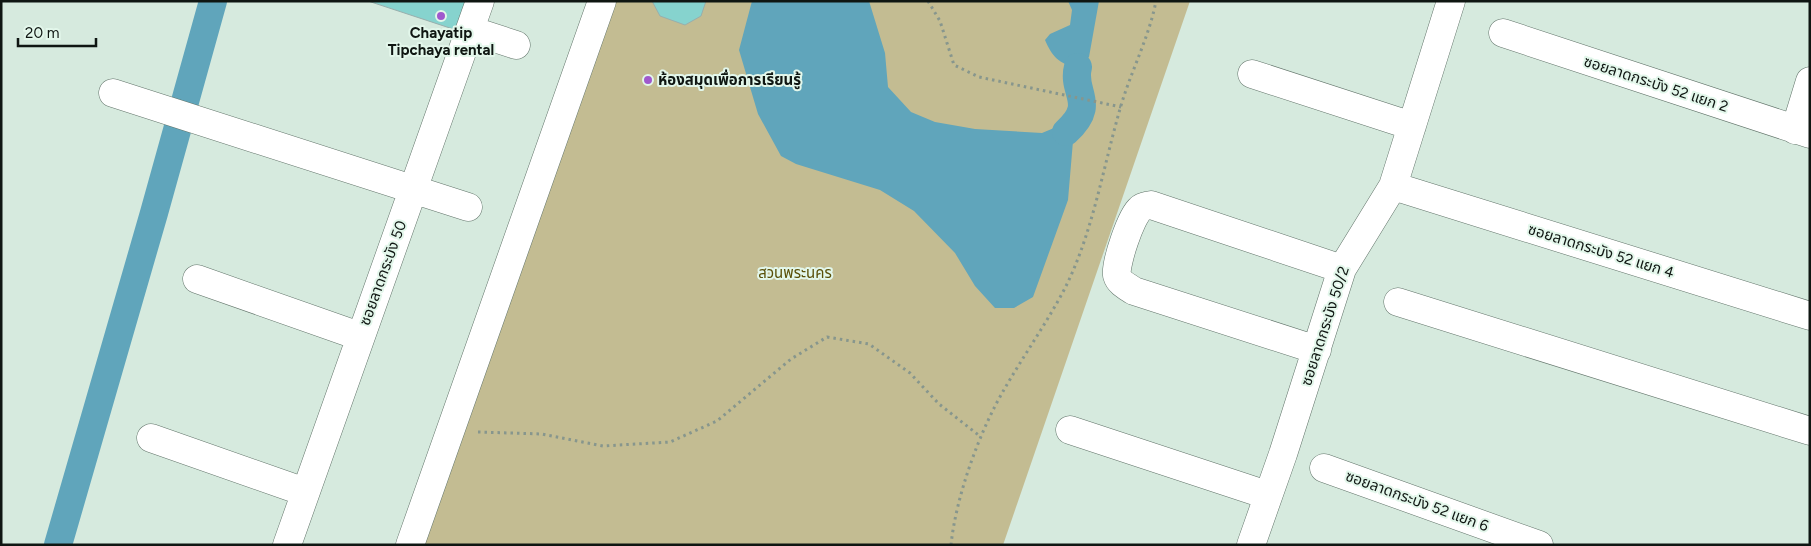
<svg xmlns="http://www.w3.org/2000/svg" width="1811" height="546" font-family="Figtree,'Noto Sans Thai',sans-serif">
  <style>
    .green { fill: #c3bc92 }
    .water { fill: #60a5bb }
    .lines { fill: none; stroke-linecap: round; stroke-linejoin: round }
    .canal { stroke: #60a5bb; stroke-width: 28 }
    .building { fill: #86d3ce; stroke: #98afad }
    .minor-casing { stroke: #62746a; stroke-width: 29 }
    .path { stroke: #87968d; stroke-width: 3; stroke-dasharray: 2.5 4; stroke-linecap: butt }
    .minor { stroke: #fff; stroke-width: 28 }
    .poi-dot { fill: #a059cd; stroke: #e3f7eb; stroke-width: 2 }
    .labels { text-anchor: middle; stroke-width: 4; stroke-linejoin: round; paint-order: stroke }
    .poi-label { font-size: 15px; font-weight: bold; fill: #0f1612; stroke: #e3f7eb }
    .street-label { font-size: 15px; fill: #0f1612; stroke: #e3f7eb }
    .park-label { font-size: 15px; fill: #594f07; stroke: #e3f7eb }
  </style>
  <rect width="100%" height="100%" fill="#d6eade"/>
  <path class="green" d="M589,1h601l-187,544h-605z"/>
  <path class="water" d="M752,1h117l16,52 3,34 23,25 24,10 40,7 67,4 12,-5 12,4 7,9 -5,59 -35,97 -19,11h-19l-20,-22 -20,-33 -41,-42 -34,-21 -84,-26 -15,-8 -23,-42 -19,-64z
    M1068,1h31l-10,56 -11,10c-19,-2 -26,-11 -33,-27l5,-6 20,-9 2,-15z"/>
  <g class="lines">
    <path class="canal" d="M1066,132c32,-29 5,-39 12,-65
      M58,545l96,-332 59,-212"/>
  </g>
  <path class="building" d="M368,1h105l-11,31z
    M652,1h54l-5,15 -16,9 -25,-9z"/>
  <g class="lines">
    <defs>
      <path id="minor" d="M470,30l46,15
        M1503,33l307,101
        M1252,74l160,52
        M113,93l355,114
        M1795,130l15,-49
        M1393,186l417,130
        M197,279l162,57
        M1398,302l412,129
        M1317,350l-183,-59c-6,-4 -15,-8 -17,-16 -2,-11 14,-59 23,-66 3,-3 7,-3 11,-4l191,64
        M1070,430l197,65
        M151,438l154,54
        M1324,468l215,77
        M287,545l193,-544
        M410,545l192,-544
        M1251,545l32,-91 59,-185 51,-83 58,-185"/>
    </defs>
    <use href="#minor" class="minor-casing"/>
    <path class="path" d="M928,1l12,20 14,44 25,12 142,30
      M478,432l64,2 61,12 67,-4 47,-21 74,-62 36,-22 42,7 41,29 29,31 42,33
      M951,545c5,-49 29,-115 54,-157 19,-33 41,-64 59,-98 28,-54 39,-122 56,-181 10,-36 29,-71 36,-108"/>
    <use href="#minor" class="minor"/>
  </g>
  <g class="poi-dot">
    <circle cx="441" cy="16" r="5"/>
    <circle cx="648" cy="80" r="5"/>
  </g>
  <g class="labels">
    <g class="poi-label">
      <text x="441" y="38">Chayatip<tspan x="441" dy="17">Tipchaya rental</tspan></text>
      <text x="658" y="85" text-anchor="start">ห้องสมุดเพื่อการเรียนรู้</text>
    </g>
    <g class="street-label">
      <text transform="translate(1656 84) rotate(18)" y="5">ซอยลาดกระบัง 52 แยก 2</text>
      <text transform="translate(1601 251) rotate(17)" y="5">ซอยลาดกระบัง 52 แยก 4</text>
      <text transform="translate(383 273) rotate(-70)" y="5">ซอยลาดกระบัง 50</text>
      <text transform="translate(1325 326) rotate(-72)" y="5">ซอยลาดกระบัง 50/2</text>
      <text transform="translate(1417 501) rotate(20)" y="5">ซอยลาดกระบัง 52 แยก 6</text>
    </g>
    <g class="park-label">
      <text x="795" y="278">สวนพระนคร</text>
    </g>
  </g>
  <rect width="1811" height="546" fill="none" stroke="#0f1612" stroke-width="5"/>
  <path d="M18 38v8h78v-8" fill="none" stroke="#0f1612" stroke-width="2.5"/>
  <text x="25" y="38" font-size="15" fill="#0f1612" stroke="#e3f7eb" stroke-width="4" paint-order="stroke">20 m</text>
</svg>
